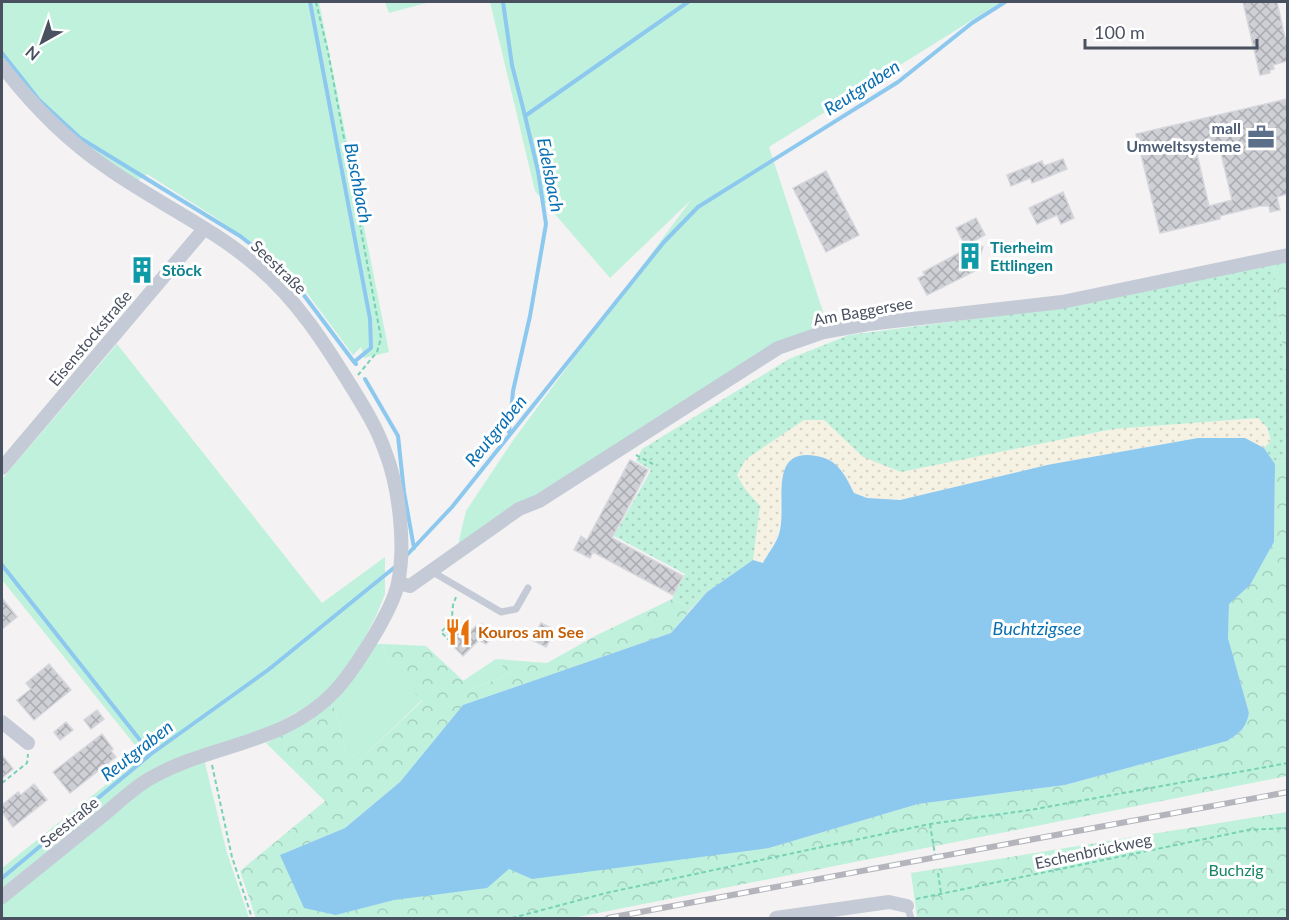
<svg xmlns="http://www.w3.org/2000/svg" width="1289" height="920" font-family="Lato,sans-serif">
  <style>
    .green { fill: #c0f1dd }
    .forest { fill: url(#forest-crowns) }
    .sand { fill: url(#sand-dots) }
    .park { fill: url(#park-dots) }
    .water { fill: #8dc8ef }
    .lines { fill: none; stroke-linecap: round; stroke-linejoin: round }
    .stream { stroke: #8dc8ef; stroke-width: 4 }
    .building { fill: url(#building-cross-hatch); stroke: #d6d6dd; stroke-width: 1.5; fill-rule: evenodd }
    .path { stroke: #77d1b5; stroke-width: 2; stroke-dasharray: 4.5 3; stroke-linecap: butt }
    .lane { stroke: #c5cbd6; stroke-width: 7 }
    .street { stroke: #c5cbd6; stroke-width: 14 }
    .rail-casing { stroke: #b4b5bc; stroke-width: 6 }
    .rail { stroke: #fff; stroke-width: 4; stroke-dasharray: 11; stroke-linecap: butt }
    .labels { text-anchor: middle; stroke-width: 6; stroke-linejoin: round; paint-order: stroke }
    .service-label { font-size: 16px; font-weight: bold; fill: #4e5e75; stroke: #fff; text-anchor: end }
    .culture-label { font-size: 16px; font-weight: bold; fill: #0d838f; stroke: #fff; text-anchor: start }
    .street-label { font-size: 16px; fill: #495060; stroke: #fff }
    .food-label { font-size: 16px; font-weight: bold; fill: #c56008; stroke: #fff; text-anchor: start }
    .park-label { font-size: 16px; fill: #158563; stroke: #fff }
    .water-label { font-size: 18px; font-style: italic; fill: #096fb3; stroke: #fff }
  </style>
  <defs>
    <pattern id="forest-crowns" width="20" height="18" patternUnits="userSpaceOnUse" patternTransform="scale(1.5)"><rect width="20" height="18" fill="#c0f1dd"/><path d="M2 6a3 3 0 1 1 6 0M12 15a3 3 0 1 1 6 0" fill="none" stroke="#a6d0c0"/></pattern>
    <pattern id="sand-dots" width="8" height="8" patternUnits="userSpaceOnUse" patternTransform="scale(1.5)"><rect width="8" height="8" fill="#f5f2e3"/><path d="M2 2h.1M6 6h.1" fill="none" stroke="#d4d1c5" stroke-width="1.8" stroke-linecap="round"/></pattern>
    <pattern id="park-dots" width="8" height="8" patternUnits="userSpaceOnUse" patternTransform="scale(1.5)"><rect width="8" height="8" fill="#c0f1dd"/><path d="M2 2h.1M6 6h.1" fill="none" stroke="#a6d0c0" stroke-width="1.8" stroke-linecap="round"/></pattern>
    <pattern id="building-cross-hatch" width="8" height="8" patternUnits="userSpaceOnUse" patternTransform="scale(1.5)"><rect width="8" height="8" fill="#ced0d6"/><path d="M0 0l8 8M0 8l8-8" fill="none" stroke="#a9abb1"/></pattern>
  </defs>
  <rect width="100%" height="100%" fill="#f4f2f2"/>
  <path class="green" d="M2,2h317l70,350 -25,6 -3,-11 -8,8 -49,-66 -31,-32 -60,-41 -66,-42 -11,8 -60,-41 -56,-58 -18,-24z
    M385,2h45l-41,11z
    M490,2h511l-232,145 59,180 -47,15 -323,203 8,-34 48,-72 177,-239 -81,78 -75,-87z
    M117,344l205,259 63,-46v37l-9,22 -19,36 -23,32 -22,20 -60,32 -50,15 25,102 22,65h-247v-50l141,-113 -141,-175v-101z
    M374,644h9l4,18 35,38 -63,61 -13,-11 -14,-50z
    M496,659l14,15 -38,15 -9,-8z"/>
  <path class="forest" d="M1287,261v125l-14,-123z
    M1287,459v317l-714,142h-317l-16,-47 85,-70 -59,-58 45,-23 21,-20 14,50 13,11 63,-60 -35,-39 -4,-18 43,2 46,43 38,-15 -14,-15 51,4 50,-28 75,-36 19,10 -20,24 -208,72 -63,77 -55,46 -65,27 56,60 173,-46 260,-21 149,-44 147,-19 162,-44c13,-8 18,-13 22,-28l-21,-75 1,-35 21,-19 24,-42 1,-78z
    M1287,812v106l-370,-1 -6,-44z"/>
  <path class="sand" d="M1258,418l9,8 4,15 -7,7 -19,-10h-47l-151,27 -147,35 -33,-2 -14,-5 -10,-22 -16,-13 -47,38c3,31 -2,40 -17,67l-10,-3 7,-54 -15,-17 -8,-14 9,-16 58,-39h20l39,37 38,15 212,-43z"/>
  <path class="park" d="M1273,263l14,123v73l-12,5 -11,-16 7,-7 -4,-14 -9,-9 -145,11 -212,43 -38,-15 -39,-37h-20l-58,39 -9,16 8,14 15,17 -7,54 -46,32 -16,17 -19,-10 13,-25 -71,-38 37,-66 -15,-9 6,-12 147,-90 60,-24 216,-28z"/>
  <path class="water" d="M1198,438h47l19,10 11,16 -1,78 -24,43 -21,19 -1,34 21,75c-3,15 -9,20 -22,28l-162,44 -147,19 -149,44 -237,31 -23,-10 -22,19 -93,12 -58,15 -32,-7 -24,-53 65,-27 55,-46 63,-77 208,-72 36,-41 46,-32 10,3c5,-10 13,-19 16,-29 9,-27 -13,-87 37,-78 22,3 29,19 38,37l13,5 33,2 147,-35z"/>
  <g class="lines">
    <path class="stream" d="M310,2l60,317 1,29 -17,14 2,2
      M503,2l9,63 13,51
      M2,53l37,47 41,38 160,98 32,25 28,29 54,72
      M365,379l33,57 6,56 10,56
      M509,432l4,-41 17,-75 16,-92 -8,-53 -13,-55 163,-114
      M405,557l47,-50 212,-265 34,-35 200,-125 74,-59 33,-21
      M2,565l149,189
      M2,878l149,-124 117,-84 127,-103"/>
  </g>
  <path class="building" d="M1243,2h34l8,36 2,-1v24l-14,4 1,4 -4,1v3l-10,2z
    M1287,99v95l-10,3 3,13 -10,2 -1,-6h-9l-40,10v3l-60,14 -24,-99zM1220,149l12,51 -23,6 -12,-52z
    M1063,159l4,10 -35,14 -2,-5 -19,8 -4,-11 35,-14 2,5z
    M826,171l33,64 -33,17 -33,-64z
    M1063,192l11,26 -13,6 -4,-9 -20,9 -8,-16z
    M976,218l9,17 -11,6 9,6 -8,24 -48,24 -9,-17 7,-3 -2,-3 38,-20 3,-9 -8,-15z
    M630,460l18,10 -36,68 71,38 -10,19 -80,-43 -3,6 -16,-8 7,-14 6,4z
    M2,598l15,19 -15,12z
    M457,620l5,4 2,-2 8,8 4,-4 3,2 3,-4 13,9 -9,11 -7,-4 -16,16 -8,-8 3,-3 -12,-13z
    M541,623l14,7 -9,17 -14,-7z
    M49,664l22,26 -37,30 -17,-20 14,-11 -5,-6z
    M97,710l7,9 -13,10 -7,-9z
    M66,722l7,8 -13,10 -6,-8z
    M102,734l11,15 -2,2 5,6 -46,36 -17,-21z
    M2,755l11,14 -11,9z
    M34,784l13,16 -34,27 -11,-15v-7l16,-13 3,3z"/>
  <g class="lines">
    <path class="path" d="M316,2l12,50 53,286 -4,14 -19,23
      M636,455l17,9
      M456,647l-15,-15 14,-13 -3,-3 1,-11 3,-8
      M212,765l20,92 20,61
      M2,783l25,-20 1,-9
      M930,824l5,31
      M938,873l3,20
      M916,899l332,-69 40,-2
      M512,918l94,-25 324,-69 100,-14 258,-47"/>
    <path class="lane" d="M431,571l70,41 15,-3 12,-21
      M907,906l4,12"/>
    <path class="street" d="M2,66c30,39 63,73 104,101 49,35 106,60 152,100 39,33 67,77 93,119 13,21 26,42 34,65 14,35 21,94 13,132 -5,27 -45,89 -64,109 -50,53 -126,52 -185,87 -17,10 -33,26 -48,38 -33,27 -66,53 -99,80
      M2,468l202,-239
      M398,583l12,3 109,-77 20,-8 239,-153 46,-16 44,-8 194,-22 226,-47
      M2,722l26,21
      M776,918l113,-16 18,4"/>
    <defs>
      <path id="rail" d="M608,918l680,-126"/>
    </defs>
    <use href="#rail" class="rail-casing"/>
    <use href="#rail" class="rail"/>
  </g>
  <defs>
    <symbol id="office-bare" viewBox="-9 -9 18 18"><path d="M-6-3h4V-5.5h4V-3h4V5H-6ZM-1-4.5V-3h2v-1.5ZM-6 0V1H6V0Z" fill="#5c6f8a" stroke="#fff" stroke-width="2.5" paint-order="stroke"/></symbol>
    <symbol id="building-bare" viewBox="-9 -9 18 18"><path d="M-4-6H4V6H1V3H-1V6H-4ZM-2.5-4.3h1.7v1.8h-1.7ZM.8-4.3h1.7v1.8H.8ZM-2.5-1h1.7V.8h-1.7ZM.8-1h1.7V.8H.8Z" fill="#0f9aa8" stroke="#fff" stroke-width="2.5" paint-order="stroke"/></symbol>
    <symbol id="restaurant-bare" viewBox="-9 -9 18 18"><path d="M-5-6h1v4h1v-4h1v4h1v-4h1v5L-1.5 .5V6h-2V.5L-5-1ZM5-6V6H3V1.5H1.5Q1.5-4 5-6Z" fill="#e8710a" stroke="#fff" stroke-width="2.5" paint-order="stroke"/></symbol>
  </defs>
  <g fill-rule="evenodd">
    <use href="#office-bare" x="1242" y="118" width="38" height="38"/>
    <use href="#building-bare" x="951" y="237" width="38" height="38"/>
    <use href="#building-bare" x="123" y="251" width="38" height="38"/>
    <use href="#restaurant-bare" x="439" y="613" width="38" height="38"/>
  </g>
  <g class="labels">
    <g class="service-label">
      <text x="1241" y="134">mall<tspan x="1241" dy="18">Umweltsysteme</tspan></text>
    </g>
    <g class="culture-label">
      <text x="990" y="253">Tierheim<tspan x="990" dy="18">Ettlingen</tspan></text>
      <text x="162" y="276">Stöck</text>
    </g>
    <g class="street-label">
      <text transform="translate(279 267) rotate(44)" y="6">Seestraße</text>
      <text transform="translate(863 311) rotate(-10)" y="6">Am Baggersee</text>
      <text transform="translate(90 338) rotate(-50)" y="6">Eisenstockstraße</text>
      <text transform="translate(69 822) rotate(-39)" y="6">Seestraße</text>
      <text transform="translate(1093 851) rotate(-12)" y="6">Eschenbrückweg</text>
    </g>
    <g class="food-label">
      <text x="478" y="638">Kouros am See</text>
    </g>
    <g class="park-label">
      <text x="1236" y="876">Buchzig</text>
    </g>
    <g class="water-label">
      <text transform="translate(862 88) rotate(-33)" y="6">Reutgraben</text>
      <text transform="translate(550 175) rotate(79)" y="6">Edelsbach</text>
      <text transform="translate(358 183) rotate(79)" y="6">Buschbach</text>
      <text transform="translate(496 431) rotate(-51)" y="6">Reutgraben</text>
      <text x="1037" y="635">Buchtzigsee</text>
      <text transform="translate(137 751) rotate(-38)" y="6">Reutgraben</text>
    </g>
  </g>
  <rect width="1289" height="920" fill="none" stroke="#495060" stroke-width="6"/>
  <g transform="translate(42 42) rotate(220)" stroke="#ffffff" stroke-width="4.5" paint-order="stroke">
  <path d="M0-4.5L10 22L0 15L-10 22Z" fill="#495060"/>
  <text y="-9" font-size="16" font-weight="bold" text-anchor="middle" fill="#495060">N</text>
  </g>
  <path d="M1085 39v9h172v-9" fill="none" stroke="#495060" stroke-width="3"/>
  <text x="1094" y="39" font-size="18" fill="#495060" stroke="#ffffff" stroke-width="4.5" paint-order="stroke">100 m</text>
</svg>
